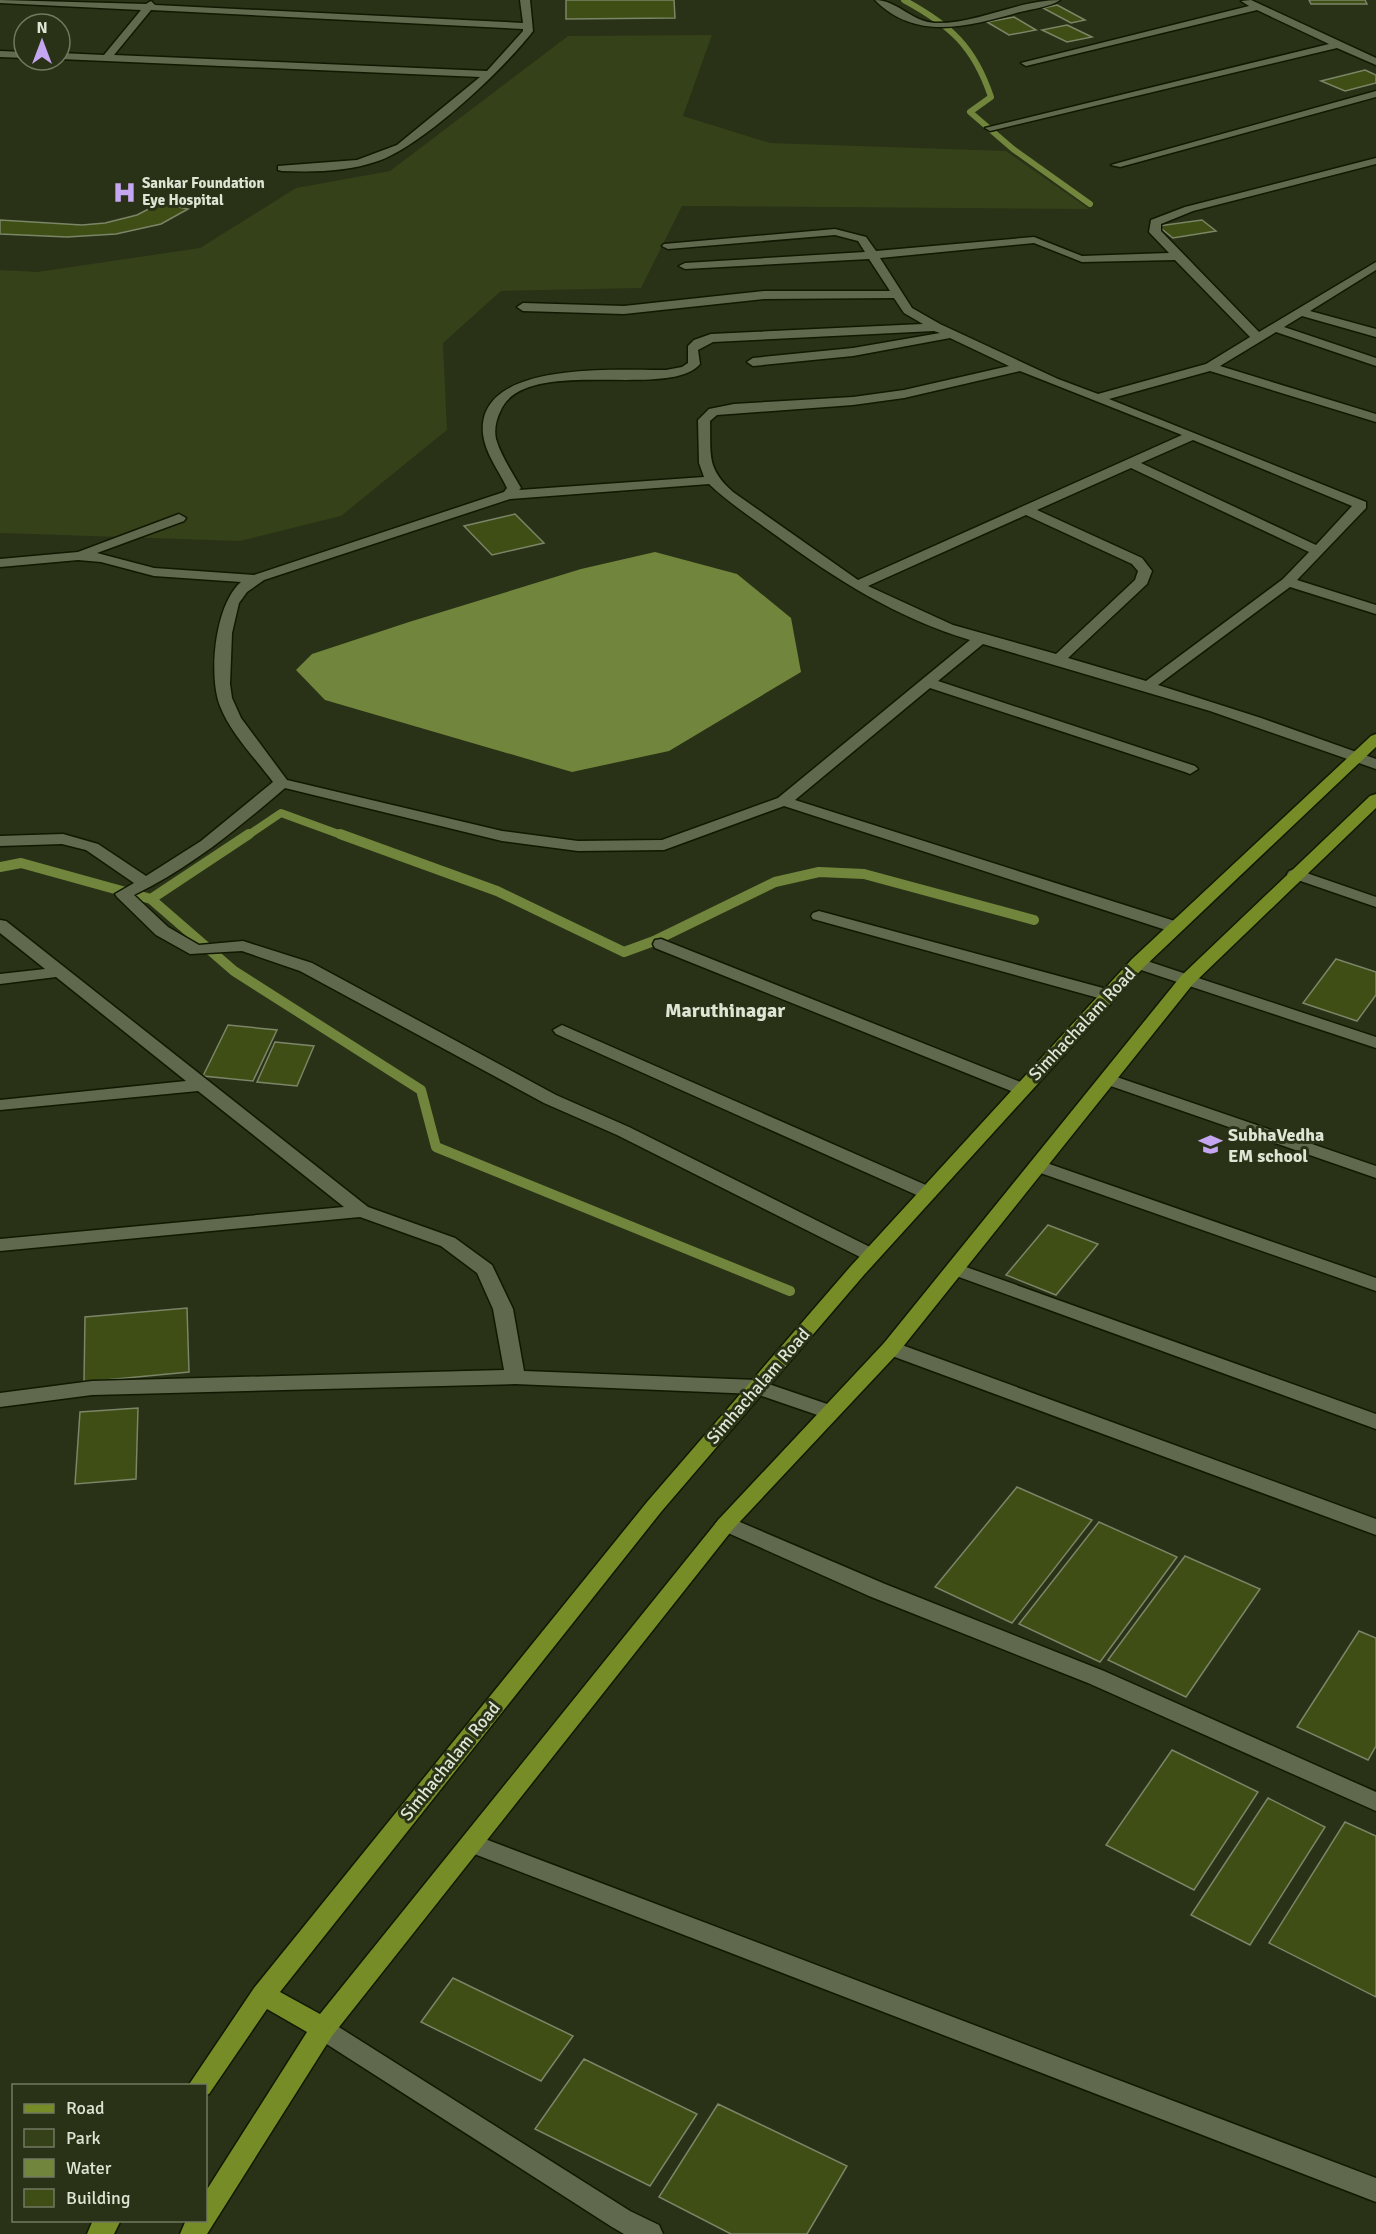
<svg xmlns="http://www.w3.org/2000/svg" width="1376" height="2234" font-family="Signika,sans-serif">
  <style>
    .green { fill: #354118 }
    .water { fill: #71863c }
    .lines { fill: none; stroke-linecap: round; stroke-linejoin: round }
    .stream-far2 { stroke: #71863c; stroke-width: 6 }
    .stream-far1 { stroke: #71863c; stroke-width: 8 }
    .stream { stroke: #71863c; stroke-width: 10 }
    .building { fill: #3e4e14; stroke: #7b8567; stroke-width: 1.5 }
    .minor-casing { stroke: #111801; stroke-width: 3 }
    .major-casing { stroke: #111801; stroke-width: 3 }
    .minor { fill: #60694d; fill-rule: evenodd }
    .major { fill: #758c27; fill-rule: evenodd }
    .labels { text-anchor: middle; stroke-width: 6; stroke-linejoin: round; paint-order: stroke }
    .far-poi-label { font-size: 15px; font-weight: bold; fill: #dfe5d5; stroke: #293116; text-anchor: start }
    .street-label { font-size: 18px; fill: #dfe5d5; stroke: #293116 }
    .poi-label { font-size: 18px; font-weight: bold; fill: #dfe5d5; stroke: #293116; text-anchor: start }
    .neighbourhood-label { font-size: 20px; font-weight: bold; fill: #dfe5d5; stroke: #293116 }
  </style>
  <rect width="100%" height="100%" fill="#293116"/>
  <path class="green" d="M712,35l-29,81 87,27 236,8 83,58 -407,-3 -41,82 -140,3 -58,52 4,87 -106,86 -101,25 -240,-8v-263l37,2 163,-24 96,-60 94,-17 178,-135z"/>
  <path class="water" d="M655,552l82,22 54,44 10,54 -132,79 -97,21 -247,-72 -29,-30 16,-16 97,-32 172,-53z"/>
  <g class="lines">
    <path class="stream-far2" d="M904,0c46,25 70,46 87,97l-21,15 43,37 77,55"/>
    <path class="stream-far1" d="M247,836l34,-23 63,23"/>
    <path class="stream" d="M340,834l157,57 127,61 30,-11 121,-59 44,-10 45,2 170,46
      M0,867l21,-4 130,36 98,-65
      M151,899l83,72 187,119 15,57 354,144"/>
  </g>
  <path class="building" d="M566,0h108l1,18 -109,1z
    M1309,0h56l2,4h-56z
    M1057,5l28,15 -14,3 -28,-15z
    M1014,17l22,13 -27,5 -22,-13z
    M1067,25l25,12 -25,5 -25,-12z
    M1365,70l11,5v8l-31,8 -24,-10z
    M160,203l28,6 -27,15 -45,10 -49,3 -67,-3v-14l82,5 23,-2 32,-8z
    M1202,220l14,11 -43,7 -15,-12z
    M515,514l29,29 -52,12 -28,-29z
    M1336,959l40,13v23l-19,26 -54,-18z
    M228,1025l49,5 -24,51 -50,-5z
    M275,1042l39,4 -17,40 -40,-4z
    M1048,1225l50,19 -42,51 -50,-20z
    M187,1308l2,64 -105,10 1,-65z
    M138,1408l-2,71 -61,5 5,-72z
    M1017,1487l75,33 -80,103 -77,-36z
    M1099,1522l78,35 -77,105 -81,-38z
    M1185,1556l75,33 -74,108 -78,-37z
    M1359,1631l17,7v108l-8,14 -71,-33z
    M1172,1750l86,42 -64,98 -88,-45z
    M1268,1798l57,29 -75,118 -59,-30z
    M1345,1822l31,14v161l-107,-54z
    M453,1978l120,58 -32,45 -120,-59z
    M584,2059l113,55 -47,72 -115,-57z
    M718,2104l129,62 -40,68h-76l-72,-37z"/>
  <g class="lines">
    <defs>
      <path id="minor" d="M0,0l146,4 5,-3 4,4 368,18 -3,-23h10l3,31c-29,38 -111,115 -155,130 -31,11 -64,11 -96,10l-4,-1v-4l79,-6 40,-15 83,-68 -420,-18v-6l44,2 37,-45 -141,-7zM151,10l372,19v2l-36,40 -373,-16z
        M875,0c22,0 37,22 60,23 43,1 82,-23 125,-23 -10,7 -28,9 -40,12 -50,14 -104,30 -145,-12z
        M1251,0l125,58v7l-39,-17 -347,83 -5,-3 344,-84 -72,-34 -231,56 -5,-3 228,-57 -8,-5z
        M0,51l24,1v6l-24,-1z
        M1376,91v6l-256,70 -9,-2z
        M1376,158v6l-183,47 -32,13v7l98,101 117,-70v8l-66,41 66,18v8l-74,-21 -18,11 92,31v8l-100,-34 -56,34 156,48v8l-166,-51 -101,28 257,103v6l-69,72 79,25v9l-86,-27 -132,98 103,33 115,41v10l-166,-58 -227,-67 -45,37 257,85 3,3 -8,5 -5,-2 -255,-84 -135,112 386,123 2,4 -2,4h-12l-385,-125 -120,44 -86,1 -76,-10 -217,-53c-48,41 -95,80 -151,107l34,32 31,18 44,-4 69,22 244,132 73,32 249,124 3,4 -3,4h-14l-247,-124 -73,-32 -244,-132 -58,-20 -52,3 -34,-19 -39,-38 -2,-3 19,-11 -48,-33 -24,-6 -62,2v-10l63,-2 35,10 48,32 55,-35 72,-59c-17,-23 -42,-48 -53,-76 -12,-31 -5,-102 21,-124l-87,-6 -53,-14 -23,-2 -78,7v-8l78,-7 101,-38 7,4 -2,3 -87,32 57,15 100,7 250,-83 3,-4c-8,-17 -22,-35 -24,-54 -7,-75 136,-63 183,-64l16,-3 6,-4v-17l6,-6 17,-6 212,-10 -19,-11 -10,-15 -130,1 -140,15 -101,-3 -6,-4 6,-4 101,3 140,-15h126l-21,-32 -184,10 -6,-3 6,-3 180,-11 -7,-11 -23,-6 -167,14 -6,-3 2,-2 171,-15 31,8 10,14 158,-14 48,19 87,-3 -20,-21 2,-12 34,-13zM1034,243l48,19 93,-2 75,77 -44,27 -108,30 -40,-15 -118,-55 -28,-16 -32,-50zM934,331l6,2 -87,15 -100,10 -6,4 6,4 100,-10 97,-18 59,28 -105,24 -51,7 -119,7 -25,5 -11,11 1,43 5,14 -185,13 2,-2c-9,-16 -20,-32 -25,-49 -2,-9 0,-19 4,-27 23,-59 169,-11 200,-48l-2,-14 15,-8zM1020,371l162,64 -324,145 -125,-88c-27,-24 -22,-37 -23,-71l7,-6 136,-10 51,-7zM1193,440l159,66 -36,39 -175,-82zM1131,468l178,84 -26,27 -137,102 -78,-23 79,-74 5,-13 -10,-13 -105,-48zM709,484c20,19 43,34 65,50 61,45 123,84 196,106l-192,158 -116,42 -84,1 -76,-10 -215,-51 -46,-62 -9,-20 -2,-14 2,-51 7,-30 8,-11 17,-12 246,-81zM1026,515l106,49 6,7 -3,9 -79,74 -103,-29 -85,-39z
        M1295,869l81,28v10l-87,-30 -2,-3 2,-3z
        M819,911l295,80 3,4 -3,4h-12l-289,-80 -2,-3 2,-3z
        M0,920l6,1 362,286 87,31 37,27 21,44 11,62 233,9 79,27 3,5 -3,5 -7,2 -73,-25 -241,-10 -423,11 -92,12v-14l92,-12 412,-11 -11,-61 -16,-36 -36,-27 -81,-29 -360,34v-12l344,-32 -146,-116 -198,19v-10l186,-19 -130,-104 -56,7v-10l45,-5 -45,-36z
        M661,939l367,146 3,4 -3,4h-12l-361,-145 -2,-4 2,-4z
        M1138,958l238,79v11l-244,-81 -2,-4z
        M562,1025l373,164 2,4 -2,4h-14l-365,-163 -3,-4z
        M1108,1074l268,92v12l-274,-95 -3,-4z
        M1038,1160l338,118v13l-344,-121 -3,-4z
        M955,1263l421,151v15l-428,-156 -3,-4 3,-4z
        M891,1341l485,178v16l-492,-182 -3,-5 3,-5z
        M726,1516l159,68 219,87 272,121v19l-288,-128 -219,-87 -150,-67 -4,-5 4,-5z
        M472,1834l904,344v24l-912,-352 -4,-7 4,-7z
        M323,2017l307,194 29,14 4,9h-39l-12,-7 -298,-191 -3,-8 3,-8z"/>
      <path id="major" d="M1376,734v13l-232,220 -280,308 -203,237 -381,480 40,22 399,-495 165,-176 297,-367 189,-180 6,-2v14l-183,176 -295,369 -165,176 -401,507 -125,198h-27l6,-14h20v-29l101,-159 -40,-23 -58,85 -3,1v-9h-18l66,-98 393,-486 203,-235 282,-308 239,-223z
        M93,2220h28l-7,14h-27z"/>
    </defs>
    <use href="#minor" class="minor-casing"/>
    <use href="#major" class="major-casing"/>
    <use href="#minor" class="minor"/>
    <use href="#major" class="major"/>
  </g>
  <defs>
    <symbol id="hospital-bare" viewBox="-9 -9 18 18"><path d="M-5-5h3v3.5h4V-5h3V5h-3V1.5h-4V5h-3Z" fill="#c5a6f0" stroke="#293116" stroke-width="2.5" paint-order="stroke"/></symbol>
    <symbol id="school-bare" viewBox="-9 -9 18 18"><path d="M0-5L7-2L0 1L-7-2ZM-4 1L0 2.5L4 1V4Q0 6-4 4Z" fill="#c5a6f0" stroke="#293116" stroke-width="2.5" paint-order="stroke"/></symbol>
  </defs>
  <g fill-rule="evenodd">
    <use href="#hospital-bare" x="108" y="176" width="33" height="33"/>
    <use href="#school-bare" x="1194" y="1128" width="33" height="33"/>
  </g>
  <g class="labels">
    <g class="far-poi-label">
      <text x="142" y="188">Sankar Foundation<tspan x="142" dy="17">Eye Hospital</tspan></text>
    </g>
    <g class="street-label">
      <text transform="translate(1082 1024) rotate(-47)" y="6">Simhachalam Road</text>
      <text transform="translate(758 1386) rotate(-49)" y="6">Simhachalam Road</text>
      <text transform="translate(450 1761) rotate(-51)" y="6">Simhachalam Road</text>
    </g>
    <g class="poi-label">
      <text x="1228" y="1141">SubhaVedha<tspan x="1228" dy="21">EM school</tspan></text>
    </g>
    <g class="neighbourhood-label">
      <text x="725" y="1017">Maruthinagar</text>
    </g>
  </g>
  <rect x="12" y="2084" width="195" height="138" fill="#293116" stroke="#727962" stroke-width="1.5"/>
  <rect x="24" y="2104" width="30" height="9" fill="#758c27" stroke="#727962" stroke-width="1.5"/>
  <text x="66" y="2114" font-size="18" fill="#dfe5d5">Road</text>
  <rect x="24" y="2129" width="30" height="18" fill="#354118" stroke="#727962" stroke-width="1.5"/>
  <text x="66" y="2144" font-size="18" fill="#dfe5d5">Park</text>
  <rect x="24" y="2159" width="30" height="18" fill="#71863c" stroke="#727962" stroke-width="1.5"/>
  <text x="66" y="2174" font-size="18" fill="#dfe5d5">Water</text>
  <rect x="24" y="2189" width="30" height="18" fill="#3e4e14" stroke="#727962" stroke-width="1.5"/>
  <text x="66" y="2204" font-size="18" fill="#dfe5d5">Building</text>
  <g transform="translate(42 42)"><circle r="28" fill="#293116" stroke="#727962" stroke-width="1.5"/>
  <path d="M0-4.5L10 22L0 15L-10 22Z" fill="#c5a6f0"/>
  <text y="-9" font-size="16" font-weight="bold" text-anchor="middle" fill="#dfe5d5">N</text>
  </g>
</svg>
